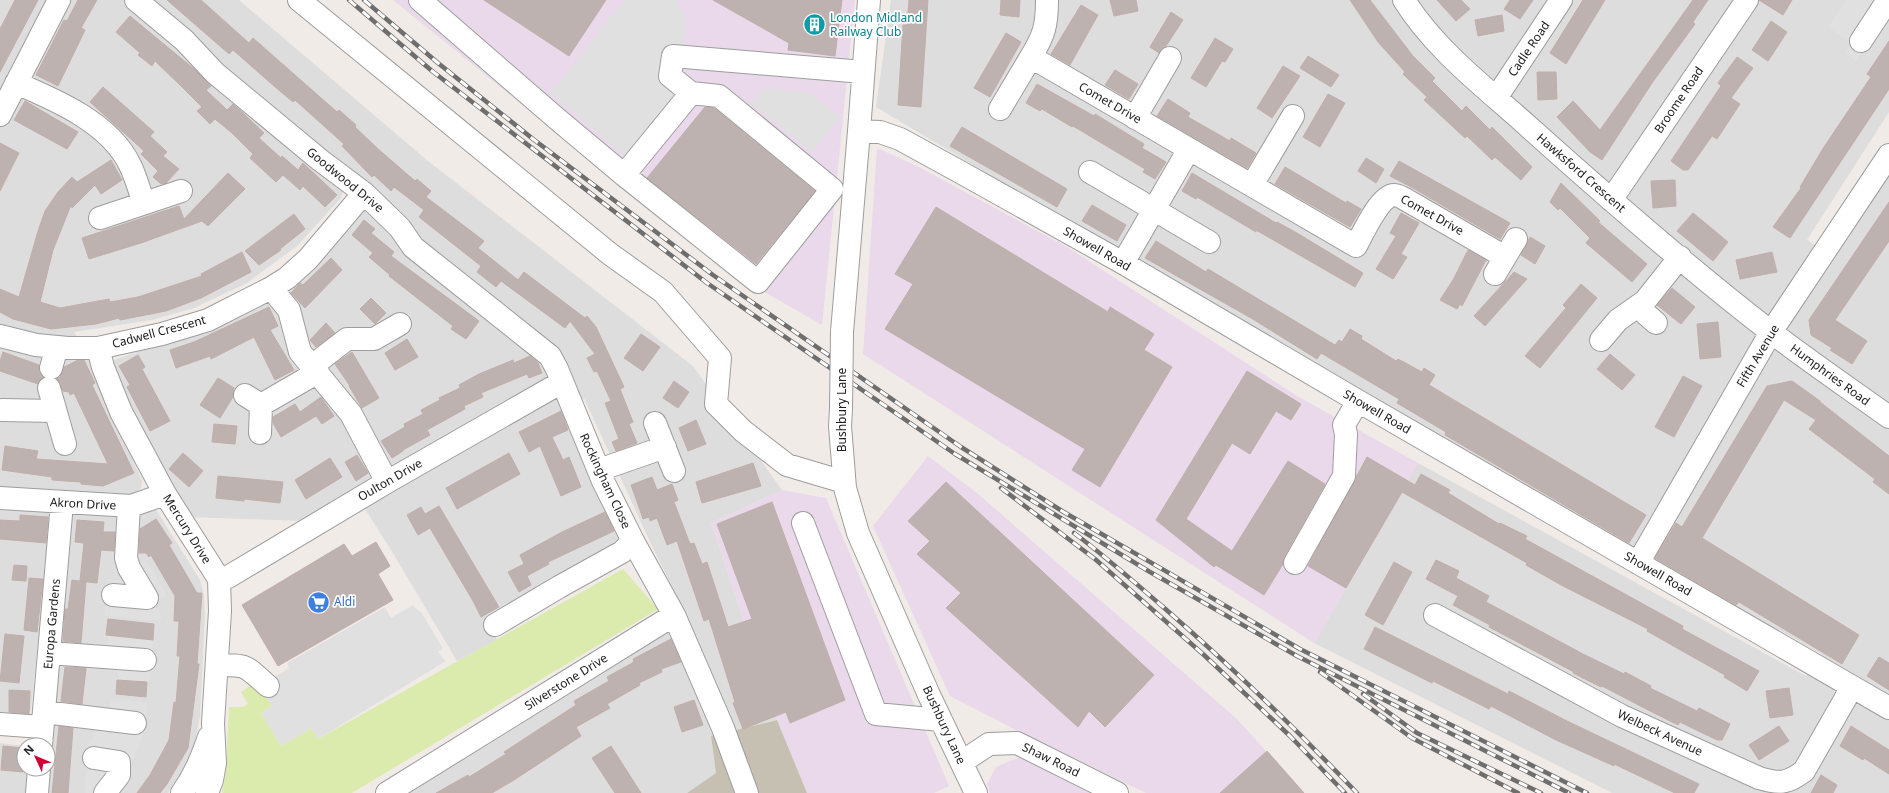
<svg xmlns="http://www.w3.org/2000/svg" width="1889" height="793" font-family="'Noto Sans',sans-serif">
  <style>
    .residential { fill: #dedddd }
    .industrial { fill: #e9d9ea }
    .construction { fill: #c5c0b2 }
    .grass { fill: #dbeaad }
    .parking { fill: #e0e0e0 }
    .building { fill: #bdb2b0; stroke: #c2aea9 }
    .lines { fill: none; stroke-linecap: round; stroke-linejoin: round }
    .minor-casing { stroke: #9d9d9d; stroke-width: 24 }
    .minor { stroke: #fff; stroke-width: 22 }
    .rail-casing { stroke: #6e6e6e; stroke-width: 4.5 }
    .rail { stroke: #fff; stroke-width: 3; stroke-dasharray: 9; stroke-linecap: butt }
    .minor-bridge-casing { stroke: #9d9d9d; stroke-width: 24; stroke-linecap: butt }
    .minor-bridge { stroke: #fff; stroke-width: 22 }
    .labels { text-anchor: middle; stroke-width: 3.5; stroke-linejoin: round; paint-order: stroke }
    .culture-label { font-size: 12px; fill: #0d838f; stroke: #fff; text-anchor: start }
    .street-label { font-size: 12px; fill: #202020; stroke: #fff }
    .shop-label { font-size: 12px; fill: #366cbe; stroke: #fff; text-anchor: start }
  </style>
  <rect width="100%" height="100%" fill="#f1ebe7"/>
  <path class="residential" d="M0,0h239l189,161 265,205 89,124 -71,33 66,197 -66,16 5,37 -29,20h-281l280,-178 -35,-71 -67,-146 -15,16 51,124 -23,17 -108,66 8,19 -40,21 -66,-111 -31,-49 -11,-8 -48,28 -113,-4 -60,-106 -13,-40 -1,-11 101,-35 161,-136 -22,-17 -8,12 -5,14 -44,48 -50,37 -53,25 -42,12 -78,12 14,24 54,125 -1,7 -4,4 -16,4 -121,-9z
    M891,0h998v112l-82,128 28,17 54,-82v618h-277l-298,-150 104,-180 388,213 15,-22 -510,-287 -435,-260z
    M0,499l52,6 -21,205 -4,5 -27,-2z
    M72,507l83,1 45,72 4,15 1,19 -5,102 -6,32 -11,25 -15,20h-168v-50l24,3v23h24v-20h3z"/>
  <path class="industrial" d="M393,0h462l-33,325 -61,-35 -141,-106z
    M877,148l38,17 152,82 230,149 121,67 -104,180 -451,-289z
    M928,456l49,37 260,226 67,74h-158l-124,-60 -72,-37 -77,-170z
    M782,490l44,8 123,288 -15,7h-127l-30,-73 -66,-197z
    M1020,757l69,36h-99l-3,-9 9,-17z"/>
  <path class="construction" d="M777,720l30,73h-120l29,-20 -5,-37z"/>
  <path class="grass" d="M623,569l35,40 -306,184h-129l-1,-2 4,-18 3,-66h14l5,-3 -7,-12 13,-9 5,3 13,20 -11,7 20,33 31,-18 6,11z"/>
  <path class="parking" d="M624,0h52l11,18 -10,82 -48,60 -78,-67z
    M1846,0h36l-6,31 -20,30 -10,-8 6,-10 -24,-16z
    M764,88l45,5 31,24 -28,35 -61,-49z
    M146,560l21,35 -13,7 8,16 -7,3 -50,-5 2,-37 21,2 -2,-6z
    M413,605l2,3 7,5 21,36 -5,3 8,9 -128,78 -6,-11 -31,18 -20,-33 11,-7 -13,-20 30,-18 -2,-5 98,-56 6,11z
    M108,636l45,4 -4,42 -31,-2v-13h-12z
    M111,699l37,4 -3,26 -15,40 -20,24h-25l4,-53h4l2,-27 14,1z"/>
  <path class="building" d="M15,0h23l-38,72v-43z
    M78,0h19l-16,28 4,2 -27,56 -22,-11 28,-55 3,1z
    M167,0h34l48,43 4,-5 84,74 2,-2 17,15 -1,2 22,21 38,33 2,-2 14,12 -5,6 58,44 -6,7 40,32 6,-8 61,46 2,-2 9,11 28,60 -4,2 13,33 -4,2 8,19 -21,8 -4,-9 7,-3 -14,-36 6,-2 -14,-30 -3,1 -7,-14 8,-4 -25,-33 -5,7 -64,-47 -5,6 -19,-15 4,-6 -62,-49 5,-7 -30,-23 -3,4 -17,-16 -2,2 -30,-31 2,-2 -49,-44 -2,2 -19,-16 -41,-36 -4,4z
    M484,0h122l-37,56z
    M713,0h129l-7,56 -47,-6 1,-7z
    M909,0h19l-7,107 -23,-2 5,-80h4z
    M1001,0h19l-1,17 -19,-2z
    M1110,0h26l2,11 -24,5z
    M1350,0h20l43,56 22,22 -3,3 30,30 4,-5 24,24 2,-3 40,40 -11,13 -26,-23 -3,3 -25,-24 -2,2 -41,-38 3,-3 -24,-23 2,-2 -27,-30z
    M1437,0h24l9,9 -14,12z
    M1510,0h23l-13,19 -16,-10z
    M1583,0h22l-39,64 -16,-11z
    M1693,0h15l-15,22 2,2 -43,59 -50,77 -12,-8 -33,-35 16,-16 27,29z
    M1759,0h33l-9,15z
    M1081,5l17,10 -28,50 -19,-11z
    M1171,12l12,8 -17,26 -7,7 -9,-6z
    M1502,15l2,16 -26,5 -3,-16z
    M130,16l64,53 17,17 -5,4 21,20 6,-6 10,9 21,20 -5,5 22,20 1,-2 16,14 5,-7 34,32 -12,12 -22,-21 -3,4 -17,-15 -7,7 -26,-24 3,-4 -21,-21 -17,-14 -5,5 -13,-13 5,-4 -23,-23 -24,-23 -3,5 -14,-11 2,-2 -24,-21z
    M1771,21l16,11 -19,29 -16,-11z
    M1006,33l15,9 -31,55 -16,-9z
    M1215,38l18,11 -8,13 -3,-1 -16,26 -15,-9z
    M1889,41v48l-99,149 -17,-11 28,-39 -1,-1 24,-40 47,-70 -4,-3z
    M1308,56l31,19 -8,12 -31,-19z
    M1737,57l16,11 -22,30 9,6 -23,35 -5,-3 -24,34h-5l-12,-9 50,-75 -3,-3z
    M1283,66l17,10 -28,42 -15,-10z
    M1115,70l23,14 -9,15 -24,-14z
    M1537,72h19l1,27 -19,1z
    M1037,84l57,32 1,-2 49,30 -2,4 24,14 -11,17 -12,-7 2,-3 -72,-43 -1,1 -30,-18 -2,2 -14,-8z
    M103,87l51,45 -4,4 17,16 -4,4 16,13 -13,14 -5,1 -8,-7 5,-6 -17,-17 3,-3 -54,-49z
    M1328,94l17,9 -25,44 -17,-10z
    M1168,99l22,14 -2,4 42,24 1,-3 25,15 -9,15 -90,-52z
    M25,101l53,31 -11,17 -53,-29z
    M705,107l9,1 101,83 -59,73 -109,-86z
    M962,127l105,62 -10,18 -107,-61z
    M0,143l19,10 -19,38z
    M1366,158l18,11 -8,14 -18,-12z
    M111,160l11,20 -21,14 -6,-9 -23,23 -1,-3 -18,45 -13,52 20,6 49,-9 1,3 28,-5 64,-21 -1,-2 41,-22 9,20 -50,26 -35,13 -46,9 -1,-2 -23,6 -45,5 -38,-10 -13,-7v-23l19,8 19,-66 7,-20 13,-19 14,-15 5,5z
    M1399,161l111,62 -10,16 -87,-51 -23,-12z
    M1285,167l61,36 1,-2 14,8 -11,18 -75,-43z
    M228,173l17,16 -37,37 -6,-5 -61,22 -52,16 -7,-21 97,-32 5,13z
    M1192,173l84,50 1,-1 20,11 66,40 -8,14 -99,-57v2l-59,-35 -1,2 -14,-8z
    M1675,180l1,26 -23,2 -2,-27z
    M1561,183l39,38 -2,1 49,42 -15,18 -46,-39 4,-5 -30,-30 -2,2 -8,-8z
    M1889,202v39l-54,79 32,21 -15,23 -22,-14 2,-2 -21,-13 -2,-15z
    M1092,205l34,20 -9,16 -35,-20z
    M936,207l172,105 2,-5 44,27 -10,16 28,17 -72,120 -28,-17 13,-21 -200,-120 28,-45 -18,-10z
    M1401,213l18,10 -18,31 6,3 -14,22 -17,-10 20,-33 -6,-3z
    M1693,213l35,29 -15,19 -36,-30z
    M294,214l11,15 -25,20 1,1 -22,15 -14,-14z
    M364,220l11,9 -4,4 23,19 -3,4 88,65 -13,18 -15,-10 2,-3 -64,-50 1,-1 -21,-18 4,-4 -21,-18z
    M1530,237l15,9 -10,18 -14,-9z
    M1156,241l50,31 2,-3 127,76 4,-5 3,2 8,-13 12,7 -1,3 35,22 2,-2 24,13 2,-4 11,7 -6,10 217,130 -17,28 -184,-108 1,-3 -49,-29 2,-4 -78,-46 -4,6 -66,-41 -106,-60z
    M1468,250l18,10 -24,46 -2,-2 -3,5 -17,-9 13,-20z
    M1772,252l5,20 -37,7 -4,-19z
    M331,258l11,12 -37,38 -14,-15 9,-10 3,2z
    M1514,272l13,7 -42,47 -11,-10z
    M1581,284l16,14 -57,70 -15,-12 41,-48 -3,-3z
    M1672,288l23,19 -14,17 -24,-19z
    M371,298l15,15 -11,11 -15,-15z
    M269,307l9,19 -8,4 24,40 -19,10 -21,-43 -43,22 -1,-3 -34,12 -6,-18 24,-8z
    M1718,322l3,35 -21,2 -3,-35z
    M326,323l9,10 -19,14 -6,-7z
    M641,334l19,13 -17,24 -19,-13z
    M407,339l11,18 -23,13 -10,-17z
    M3,352l36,13v6l4,6 -5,7 -38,-13v-10z
    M352,352l27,46 -17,10 -13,-22h1l-15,-22z
    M1610,354l25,21 -13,15 -25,-21z
    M138,355l7,12 -3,2 28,52 -20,10 -23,-44 3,-2 -11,-19z
    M530,356l8,7 4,10 -13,5 -2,-4 -46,19 2,4 -19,9 1,3 -38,21 3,5 -27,15v1l-11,7 -11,-17 24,-14 -1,-3 19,-10 -2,-4 19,-10 -1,-2 21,-10 -1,-3 20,-11 34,-14 1,3z
    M78,360h6l11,23 -3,2 42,88 -31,13 -22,-2v-2l-29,-2v-3l-50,-7 3,-24 33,5 -2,8 72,5 -34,-71 -4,2 -1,-3 -6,-1 -6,-12 3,-2 4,-10z
    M1247,371l54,33 -10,16 -15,-9 -26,43 -18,-11 -46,76 46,32 56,-90 37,23 -41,73 -1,7 -19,31 -48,-30 -2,2 -58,-47z
    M1683,376l19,10 -28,51 -19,-10z
    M218,378l16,10 -1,9 -13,21 -20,-13z
    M674,381l15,11 -11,16 -15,-10z
    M1792,381l28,20v1l69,54v38l-16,-12 2,-3 -66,-50 7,-9 -32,-20 -82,138 157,97 -17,29 -103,-62 -3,3 -81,-47 21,-35 6,4 85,-141z
    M321,397l13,19 -12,8 -6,-8 -35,21 -8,-14v-6l22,-13 5,8z
    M561,411l7,19 -16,7 11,23 6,-3 12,30 -20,9 -21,-50 -11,6 -10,-20z
    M696,420l10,24 -18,7 -9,-23z
    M214,424l23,2 -2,18 -23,-2z
    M183,453l20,18 -14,16 -20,-18z
    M509,453l11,21 -63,35 -11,-21z
    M357,455l11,18 -12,8 -11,-19z
    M1367,457l48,28 6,-11 29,16 -2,3 51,31 1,-1 27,13 -2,3 158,87 -1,3 77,42 -12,20 -23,-14 1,-2 -41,-23 -37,-21 1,-2 -87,-44 -35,-20 1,-2 -125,-71 -56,96 -38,-22z
    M330,458l12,19 -36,22 -11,-19z
    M753,463l8,23 -59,17 -6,-21z
    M218,476l65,6 -3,21 -36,-4v2l-28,-3z
    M652,477l5,13 15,-6 6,16 -4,2 16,42 4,-1 8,21 5,-2 21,65 24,-8 -35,-95 55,-22 73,198 -55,23 -4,-11 -43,17 -10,-26 2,-1 -26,-83 -5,2 -27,-80 -10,4 -10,-27 -7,3 -1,-4 -6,2 -3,-9 -9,-25z
    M946,482l208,193 -49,52 -16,-16 -11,16 -132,-119 15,-15 -44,-39 13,-13 -22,-20z
    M439,506l60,101 -18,10 -8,-16 -43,-73 -12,7 -11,-20 14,-8 4,7z
    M605,512l9,19 -66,31 1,2 -22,12 4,9 -12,7 -11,-20 16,-8 -4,-9 42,-23z
    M20,515l28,2 -2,26 -46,-4v-19l20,1z
    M156,519l16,24 -3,2 28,48h5l-5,71h2l-11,84 -21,36 -7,9h-23l13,-18 19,-35 5,-38 2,1 4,-47h-3l2,-35h-5l1,-25 -24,-41 -2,2 -3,-4h-7l1,-24z
    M77,520l27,2 -1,10h12l-1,19 -13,-1 -4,33 -17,-2 4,-38 -9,-1z
    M376,542l14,24 -12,8 15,26 -115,66 -36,-61 102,-61 8,12z
    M1436,560l23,11 -3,7 33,18 -3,6 97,52 41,20 1,-2 26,14 -1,2 47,23 2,-3 31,16 -8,16h-5l-37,-18 -2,3 -26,-13 -50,-26 -1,1 -28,-14 1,-1 -85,-45 1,-2 -37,-20 5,-9 -32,-17z
    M1394,562l18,10 -29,53 -18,-10z
    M14,565l13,1 -1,15 -14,-1z
    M29,578l14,1 -6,53 -13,-2z
    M72,580l14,2 -5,61 -18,-2 2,-32h3z
    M108,619l46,5 -1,16 -47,-5z
    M1375,627l133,67 1,-3 58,30 132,63 -5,9h-19l-61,-29v2l-58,-26 -65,-34 -2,3 -56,-28 -1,2 -68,-34z
    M5,634l19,2 -5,47 -19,-2z
    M671,639l10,23 -20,7 1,3 -23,11 1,2 -33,19 3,4 -34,19 5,9 -67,44 -22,13h-56l32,-18 1,2 37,-23 -2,-2 72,-47 -2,-4 35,-20 -2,-4 27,-15 -1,-3z
    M1879,657l10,6v27l-22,-14z
    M65,667l21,1 -4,36 -21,-3z
    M117,680l30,2 -1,15 -30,-3z
    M1789,688l4,27 -23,3 -4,-27z
    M9,690l21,1 -1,23 -20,-2z
    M694,700l9,25 -21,7 -8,-25z
    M59,726l14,2 -5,65h-16z
    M1779,726l10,15 -30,19 -10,-15z
    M1851,726l38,24v24l-25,-16 -1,2 -23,-14z
    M3,746l21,2 -1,24 -22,-2z
    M611,746l30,47h-26l-23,-35z
    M1267,751l37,42h-84z
    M1821,775l16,10 -4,8h-22z"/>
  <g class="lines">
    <defs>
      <path id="minor" d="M136,0l48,40 31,33 105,87 44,33 36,35 13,19 137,109 7,13 46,112 30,60 -11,11 -63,35 -64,38
        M299,0l311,254 53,38 57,66 -4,46 27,27 44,34 57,17
        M420,0l136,118 68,57
        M1404,0c31,50 82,88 126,128 78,70 158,140 241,204 39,30 79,57 118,85
        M1861,41l27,-41
        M1031,57c13,-22 16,-31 16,-57
        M16,83c40,17 94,40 114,82 6,12 9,25 14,38
        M691,93l28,3 113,93 -74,93 -134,-107 67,-82 -21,-17 3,-20 190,16
        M1496,98l65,-98
        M1000,109l31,-52 325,189c6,-11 24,-51 38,-51 3,0 7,2 9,3l102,59
        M0,115l59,-115
        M1135,118l35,-60
        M859,131l21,1 20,7 62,34 161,90 235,138 531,307
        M1090,172l119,70
        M1252,185l41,-69
        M1611,200l136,-200
        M100,218l81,-27
        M1123,263l66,-114
        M1495,274l21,-35
        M271,288l18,22 11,42 51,62 36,68
        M1638,307l18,16
        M842,332l17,-201 10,-131
        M0,336l36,9 32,3h30l64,-14 46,-14 63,-32 16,-10 21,-19 56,-66
        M1601,340l17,-20 27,-19 35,-44
        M98,348l5,19 18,45 44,82 54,85 1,32 -7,112 2,40 -3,17 -5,13
        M312,366l35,-27h27l26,-15
        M51,368l6,-21
        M49,388l16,56
        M245,395l16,10
        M841,409l-1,17 5,62 13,45 71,162 47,98
        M2,410l53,1
        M655,423l19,48
        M260,433l1,-28 57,-33
        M599,470l66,-23
        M0,498l131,8 34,-12
        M803,523l73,191 65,6
        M1295,563l49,-87 2,-42 -2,-9 14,-24
        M1638,563l133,-231 118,-177
        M219,579l9,-2 159,-95 175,-100
        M113,595l34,3 -18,-30 -3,-10 3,-52
        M674,615l49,113 24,65
        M1435,615l187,101 137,62c20,6 28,6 45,-7l48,-84
        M49,653l96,7
        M217,665c32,0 27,0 51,21
        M44,712l91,11
        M0,724l42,3
        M41,745l21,-242
        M94,758l25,4v13l-14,18
        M962,762l27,-18 28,-1 100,50
        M37,793l2,-24
        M182,793c13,-18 20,-36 27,-56
        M387,793l287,-178 -41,-74"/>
    </defs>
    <use href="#minor" class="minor-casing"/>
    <use href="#minor" class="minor"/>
    <defs>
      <path id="rail" d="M349,0l83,71 275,212 248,171 195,118 147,84 272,137
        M364,0l74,63 95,76 180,136 248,172 101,64 238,138 287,144
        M1001,488l94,71 109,96 86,81 55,57
        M1074,533c31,23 59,48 88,73 68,59 133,122 195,187
        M1320,672l92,66 106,55
        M1363,694l54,39 124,60"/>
    </defs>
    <use href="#rail" class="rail-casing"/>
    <use href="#rail" class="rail"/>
    <defs>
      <path id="minor-bridge" d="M841,409l1,-77"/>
    </defs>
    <use href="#minor-bridge" class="minor-bridge-casing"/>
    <use href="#minor-bridge" class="minor-bridge"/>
  </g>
  <defs>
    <symbol id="building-disc" viewBox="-11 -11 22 22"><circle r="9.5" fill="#0f9aa8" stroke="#fff"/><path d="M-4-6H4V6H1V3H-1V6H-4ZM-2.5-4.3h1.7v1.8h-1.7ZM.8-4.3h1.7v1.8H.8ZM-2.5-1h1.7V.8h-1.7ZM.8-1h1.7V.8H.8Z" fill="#fff"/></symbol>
    <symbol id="supermarket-disc" viewBox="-11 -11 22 22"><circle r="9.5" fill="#3f7fe0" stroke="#fff"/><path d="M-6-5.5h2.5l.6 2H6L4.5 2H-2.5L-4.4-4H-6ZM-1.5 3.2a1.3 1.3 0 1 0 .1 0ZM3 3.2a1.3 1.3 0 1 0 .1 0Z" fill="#fff"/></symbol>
  </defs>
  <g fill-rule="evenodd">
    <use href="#building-disc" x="802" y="12" width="25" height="25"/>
    <use href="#supermarket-disc" x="306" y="590" width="25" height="25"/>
  </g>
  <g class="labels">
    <g class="culture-label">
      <text x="830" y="22">London Midland<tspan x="830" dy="14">Railway Club</tspan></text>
    </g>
    <g class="street-label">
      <text transform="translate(1529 49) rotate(-56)" y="4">Cadle Road</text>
      <text transform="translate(1679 100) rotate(-56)" y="4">Broome Road</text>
      <text transform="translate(1110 103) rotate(30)" y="4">Comet Drive</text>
      <text transform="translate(1581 173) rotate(41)" y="4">Hawksford Crescent</text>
      <text transform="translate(345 180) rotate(39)" y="4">Goodwood Drive</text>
      <text transform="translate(1432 215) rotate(29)" y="4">Comet Drive</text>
      <text transform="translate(1097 249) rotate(30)" y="4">Showell Road</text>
      <text transform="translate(159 332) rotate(-15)" y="4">Cadwell Crescent</text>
      <text transform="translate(1758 356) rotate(-59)" y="4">Fifth Avenue</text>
      <text transform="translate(1830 375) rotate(36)" y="4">Humphries Road</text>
      <text transform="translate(842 410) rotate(-90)" y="4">Bushbury Lane</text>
      <text transform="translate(1377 412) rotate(30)" y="4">Showell Road</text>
      <text transform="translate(390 480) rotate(-30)" y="4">Oulton Drive</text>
      <text transform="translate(605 481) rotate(65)" y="4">Rockingham Close</text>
      <text transform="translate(83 504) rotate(3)" y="4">Akron Drive</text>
      <text transform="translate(187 529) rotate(58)" y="4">Mercury Drive</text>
      <text transform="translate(1658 574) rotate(30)" y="4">Showell Road</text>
      <text transform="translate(52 624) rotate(-85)" y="4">Europa Gardens</text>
      <text transform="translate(566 682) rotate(-32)" y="4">Silverstone Drive</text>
      <text transform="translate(944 725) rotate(65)" y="4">Bushbury Lane</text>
      <text transform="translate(1660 733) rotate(25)" y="4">Welbeck Avenue</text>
      <text transform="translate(1051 760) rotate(26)" y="4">Shaw Road</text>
    </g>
    <g class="shop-label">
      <text x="334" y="606">Aldi</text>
    </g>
  </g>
  <g transform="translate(36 757) rotate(314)"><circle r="19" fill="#ffffff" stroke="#a6a6a6"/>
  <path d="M0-3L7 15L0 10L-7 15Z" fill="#cf0135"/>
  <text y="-6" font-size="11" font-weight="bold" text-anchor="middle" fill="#202020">N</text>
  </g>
</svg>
